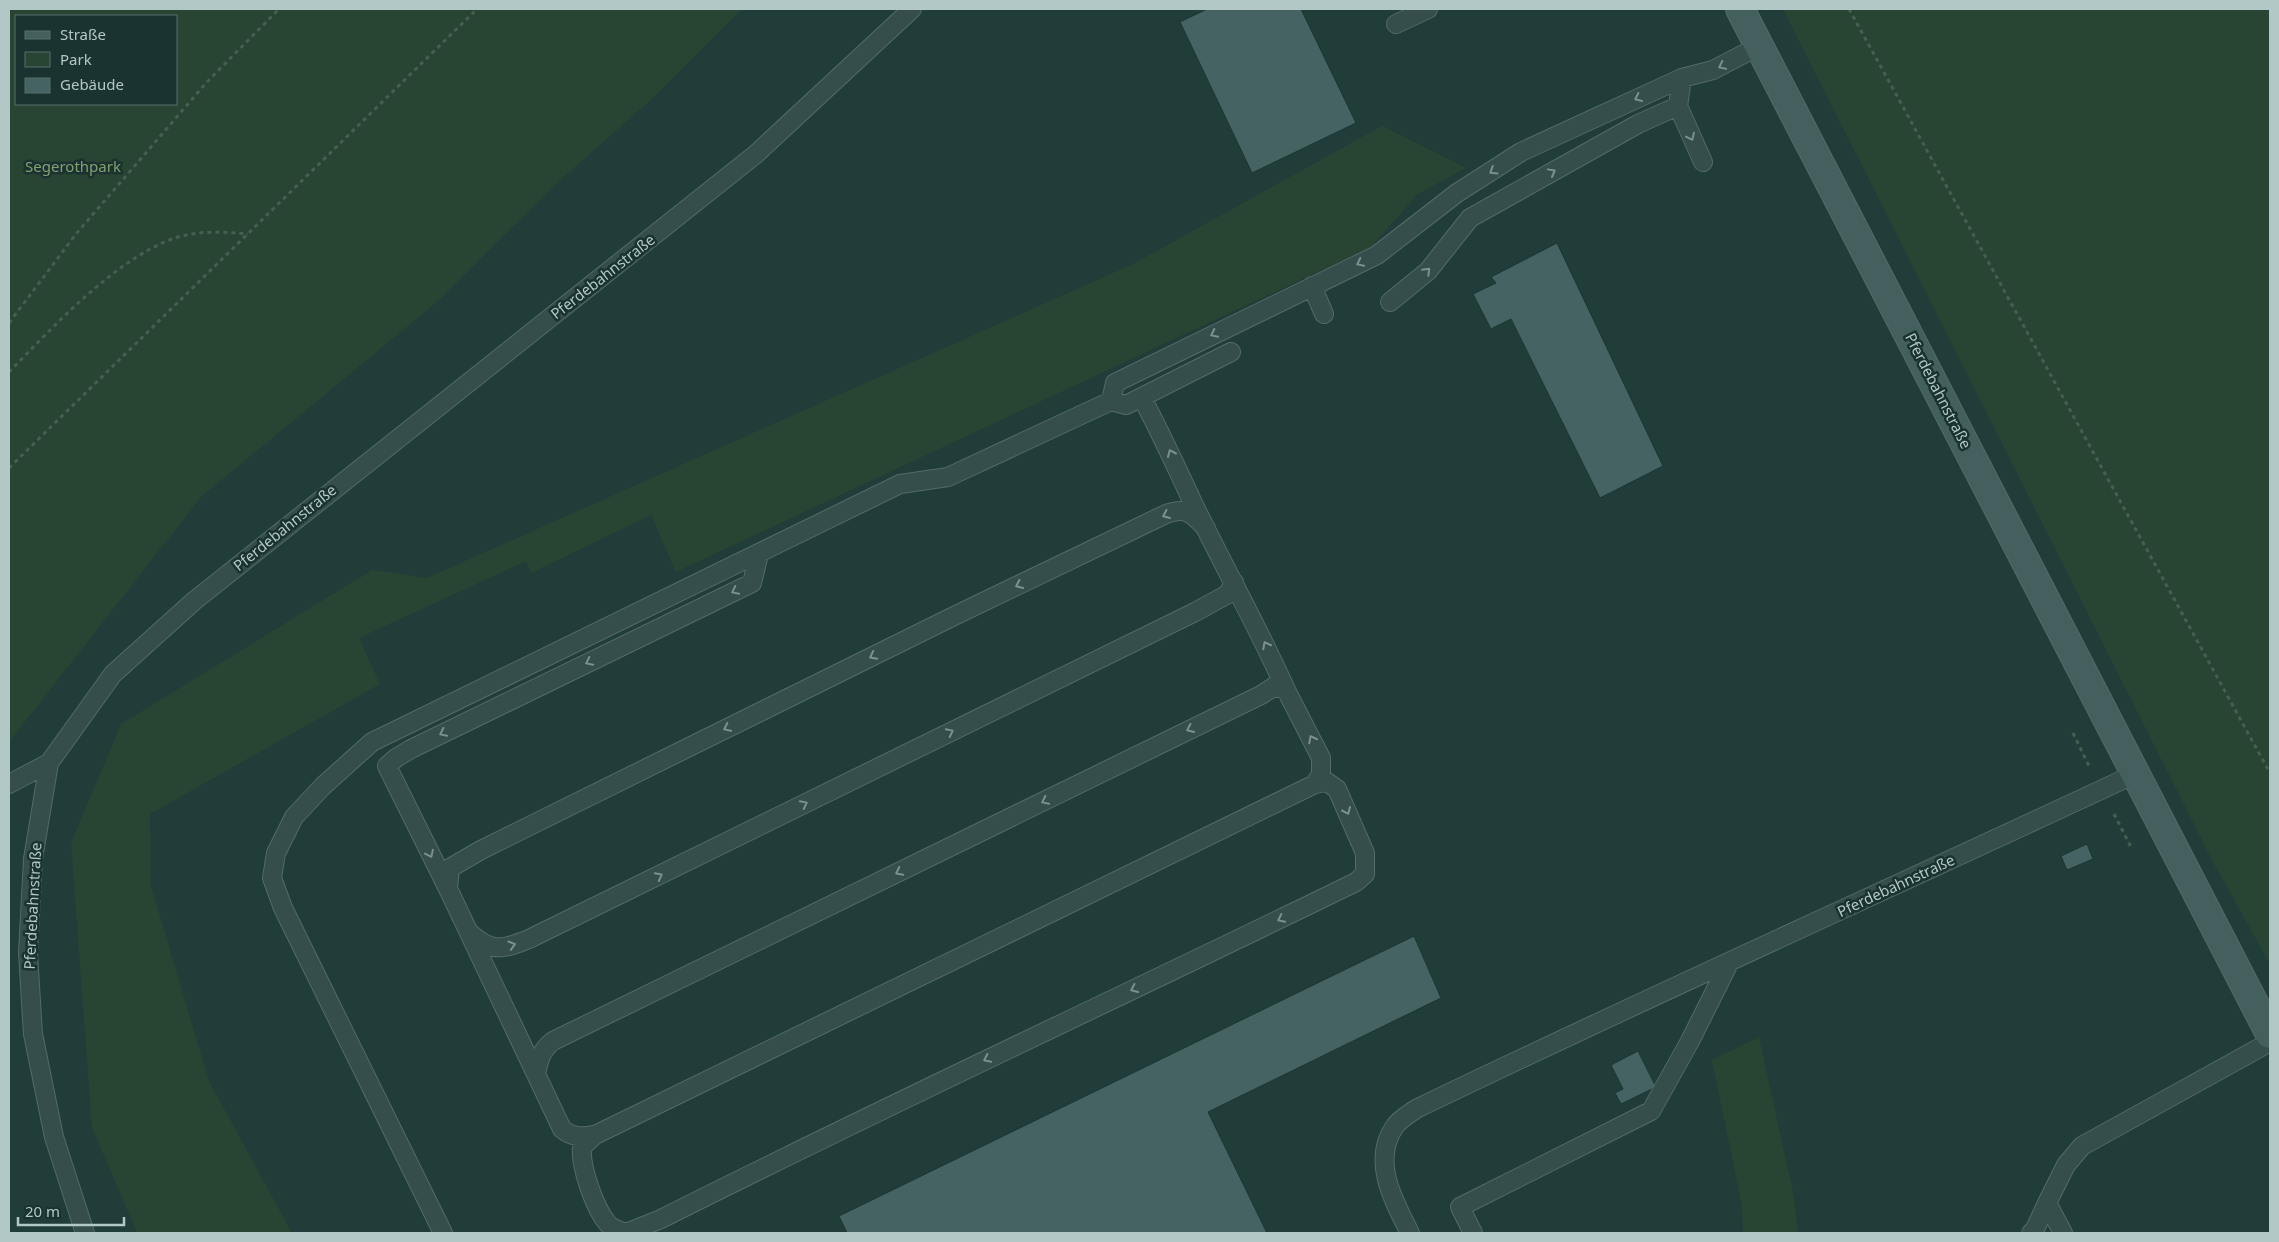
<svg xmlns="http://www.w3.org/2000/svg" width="2279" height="1242" font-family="'Noto Sans',sans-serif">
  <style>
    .green { fill: #284432; fill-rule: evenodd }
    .building { fill: #456362; stroke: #1c3432 }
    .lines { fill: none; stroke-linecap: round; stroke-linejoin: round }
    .lane-casing { stroke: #536b69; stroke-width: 20 }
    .secondary-casing { stroke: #536b69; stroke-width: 30 }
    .path { stroke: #455f51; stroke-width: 3; stroke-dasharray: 4 4; stroke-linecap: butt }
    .lane { stroke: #354d4b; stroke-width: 18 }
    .secondary { stroke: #43605f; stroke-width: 28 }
    .oneway { stroke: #79918f }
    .labels { text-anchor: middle; stroke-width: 5; stroke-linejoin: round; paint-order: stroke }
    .park-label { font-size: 15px; fill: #84a06e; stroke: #1a3230 }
    .street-label { font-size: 15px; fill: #b1c8c7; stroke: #1a3230 }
  </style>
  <rect width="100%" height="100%" fill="#213d3a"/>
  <path class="green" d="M9,9h733l-89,89 -96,85 -120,119 -236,195 -192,245zM176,16v88h-160v-88z
    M1783,9h487v955l-56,-100z
    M1382,126l84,42 -48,26 -47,53 -695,325 -25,-57 -120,58 -5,-12 -167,77 21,46 -230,130 1,72 58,195 83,152h-155l-45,-105 -21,-285 50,-119 251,-154 55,8 706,-314z
    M1759,1037l35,160 4,36h-55l-1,-26 -30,-147z"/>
  <path class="building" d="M1207,9h94l55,114 -104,50 -72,-151z
    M1557,243l106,223 -63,32 -89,-179 -20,10 -18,-35 23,-11 -5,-6z
    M2087,844l6,15 -26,11 -6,-14z
    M1414,936l27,62 -233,114 59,121h-420l-8,-17z
    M1638,1051l18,36 -35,17 -6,-11 8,-4 -12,-24z"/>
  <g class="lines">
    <defs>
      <path id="lane" d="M1396,24l32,-15
        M1682,78l-4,28 25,56
        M1312,286l12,28
        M1390,302l38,-31 42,-53 168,-94 40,-18
        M1142,398c19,35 35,71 52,107 30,62 64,122 92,185
        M1111,401l15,4 105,-53
        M9,784l40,-21
        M448,889l2,-21 31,-18 473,-234 210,-101c22,-9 27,-2 42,13
        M471,934c21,19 33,15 58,5l666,-327 33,-18 6,-12
        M536,1074c3,-14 5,-24 17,-33l708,-346 14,-9 11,4 35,68v16l-6,10
        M595,1135l-13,12c-2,20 13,62 26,77 4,4 12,7 18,9l35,-14c230,-116 464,-224 695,-337l9,-8v-21l-28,-64 -10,-7 -12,2 -720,351c-13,2 -22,3 -33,-6l-110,-232 -65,-131 9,-8 15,-9 341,-166 7,-29
        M85,1233l-31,-96 -21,-103 -5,-81 5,-94 16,-96 64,-89 81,-73 562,-447 156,-145
        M443,1233l-160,-325 -11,-30 4,-25 18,-36 29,-31 49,-44 528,-258 48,-7 163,-76 4,-18 262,-128 80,-62 64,-41 161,-74 31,-8 46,-24
        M1410,1233c-17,-33 -39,-73 -15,-107 5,-7 14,-12 21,-17 238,-115 480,-223 719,-335
        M1473,1233l-13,-26 191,-96 39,-70 39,-78
        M2031,1233l4,-4 12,-26
        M2063,1233l-16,-30 19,-38 16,-19 188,-104"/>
      <path id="secondary" d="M1740,9l530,1025"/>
    </defs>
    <use href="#lane" class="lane-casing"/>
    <use href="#secondary" class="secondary-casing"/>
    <path class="path" d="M1849,9l421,764
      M9,323l67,-89 130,-151 73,-74
      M9,372c43,-44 107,-114 166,-134 24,-8 49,-6 73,-4
      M9,468l468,-459
      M2073,733l16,33
      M2114,814l17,33"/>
    <use href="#lane" class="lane"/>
    <use href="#secondary" class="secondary"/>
  </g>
  <defs><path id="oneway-chevron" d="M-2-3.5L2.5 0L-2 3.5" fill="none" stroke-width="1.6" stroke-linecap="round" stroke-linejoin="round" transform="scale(1.25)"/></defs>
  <g class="oneway">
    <use href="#oneway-chevron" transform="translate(1722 66) rotate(154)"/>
    <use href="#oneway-chevron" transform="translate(1638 98) rotate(155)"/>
    <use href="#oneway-chevron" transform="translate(1691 137) rotate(65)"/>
    <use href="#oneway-chevron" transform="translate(1493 171) rotate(148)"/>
    <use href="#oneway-chevron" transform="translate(1552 172) rotate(-29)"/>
    <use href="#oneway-chevron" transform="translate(1360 263) rotate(154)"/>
    <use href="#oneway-chevron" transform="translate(1427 271) rotate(-45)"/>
    <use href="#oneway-chevron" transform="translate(1214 334) rotate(154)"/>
    <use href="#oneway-chevron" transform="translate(1171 453) rotate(-114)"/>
    <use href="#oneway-chevron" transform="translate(1166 515) rotate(156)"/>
    <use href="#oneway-chevron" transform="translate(1019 585) rotate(155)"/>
    <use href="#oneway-chevron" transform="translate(735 591) rotate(154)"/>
    <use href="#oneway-chevron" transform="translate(1266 645) rotate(-117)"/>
    <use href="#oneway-chevron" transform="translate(873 656) rotate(153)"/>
    <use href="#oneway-chevron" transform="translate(589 662) rotate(154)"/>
    <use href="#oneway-chevron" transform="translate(727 728) rotate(154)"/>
    <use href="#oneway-chevron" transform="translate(1190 729) rotate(155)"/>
    <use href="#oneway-chevron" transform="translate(950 732) rotate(-26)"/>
    <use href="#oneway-chevron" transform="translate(443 733) rotate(154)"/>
    <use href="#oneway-chevron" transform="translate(1312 739) rotate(-117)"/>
    <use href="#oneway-chevron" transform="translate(1045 801) rotate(154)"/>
    <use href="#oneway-chevron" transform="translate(804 804) rotate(-26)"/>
    <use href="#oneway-chevron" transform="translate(1347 811) rotate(66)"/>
    <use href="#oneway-chevron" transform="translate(430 854) rotate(65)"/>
    <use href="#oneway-chevron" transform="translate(899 872) rotate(153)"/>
    <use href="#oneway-chevron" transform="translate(659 876) rotate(-27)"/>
    <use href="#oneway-chevron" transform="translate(1281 919) rotate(154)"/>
    <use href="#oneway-chevron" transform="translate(512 945) rotate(-16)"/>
    <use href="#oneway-chevron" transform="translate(1134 989) rotate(155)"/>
    <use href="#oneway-chevron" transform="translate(987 1059) rotate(154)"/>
  </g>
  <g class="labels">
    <g class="park-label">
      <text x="73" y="172">Segerothpark</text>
    </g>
    <g class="street-label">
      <text transform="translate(603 277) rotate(-38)" y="5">Pferdebahnstraße</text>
      <text transform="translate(1938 391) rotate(63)" y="5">Pferdebahnstraße</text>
      <text transform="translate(285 528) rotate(-39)" y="5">Pferdebahnstraße</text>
      <text transform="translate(1896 886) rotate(-25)" y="5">Pferdebahnstraße</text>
      <text transform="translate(33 906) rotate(-87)" y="5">Pferdebahnstraße</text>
    </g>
  </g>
  <rect width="2279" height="1242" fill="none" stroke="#b1c8c7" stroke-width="20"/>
  <rect x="15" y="15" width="162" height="90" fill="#1a3230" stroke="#566e6c"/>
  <rect x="25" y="31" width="25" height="8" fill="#43605f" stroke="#566e6c"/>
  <text x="60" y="40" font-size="15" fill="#b1c8c7">Straße</text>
  <rect x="25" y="52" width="25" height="15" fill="#284432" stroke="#566e6c"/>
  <text x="60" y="65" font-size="15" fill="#b1c8c7">Park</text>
  <rect x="25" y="78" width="25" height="15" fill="#456362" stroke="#566e6c"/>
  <text x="60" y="90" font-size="15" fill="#b1c8c7">Gebäude</text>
  <path d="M18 1217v8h106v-8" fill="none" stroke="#b1c8c7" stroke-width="2.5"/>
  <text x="25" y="1217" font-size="15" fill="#b1c8c7" stroke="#1a3230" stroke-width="4" paint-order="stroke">20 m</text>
</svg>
